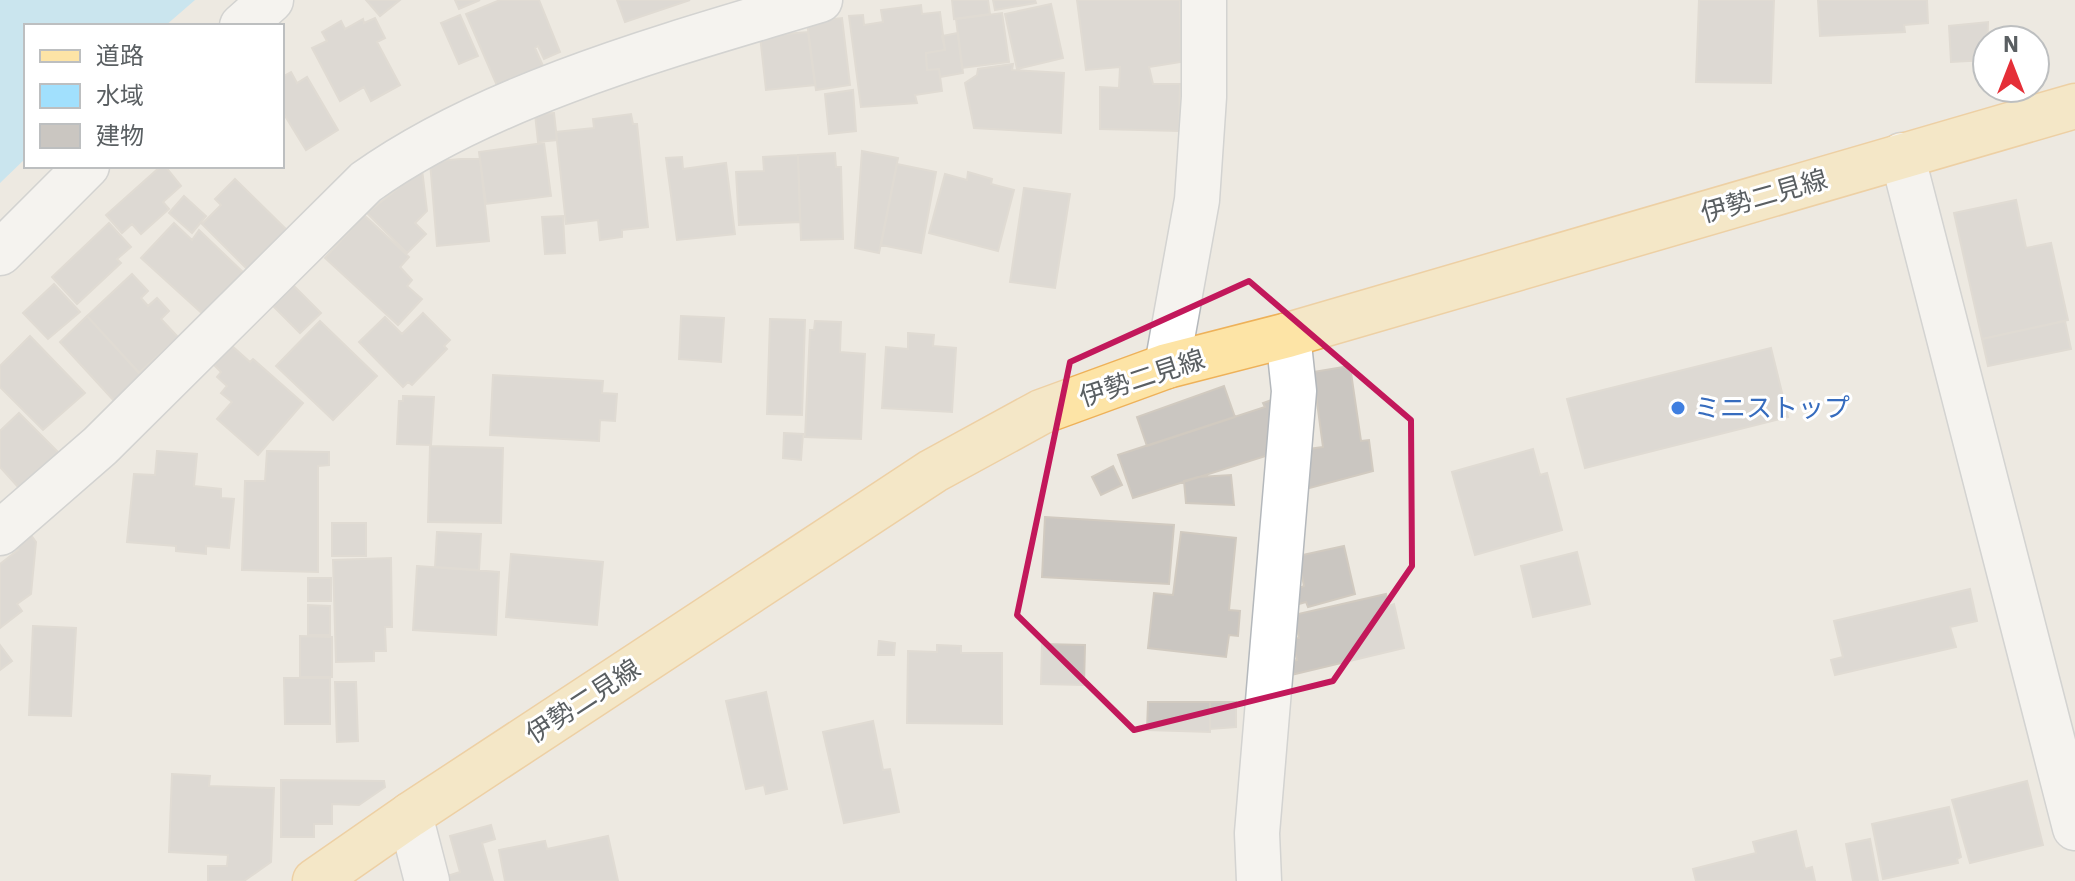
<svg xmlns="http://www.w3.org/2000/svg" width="2075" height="881" font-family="'IBM Plex Sans','Noto Sans JP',sans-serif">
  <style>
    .water { fill: #a1e0fd }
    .building { fill: #cac6c1; stroke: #d1cac0; stroke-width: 2 }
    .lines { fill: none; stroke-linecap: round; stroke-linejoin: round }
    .minor-casing { stroke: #b4b8bc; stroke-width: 47 }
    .major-casing { stroke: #eeb159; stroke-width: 47 }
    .minor { stroke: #fff; stroke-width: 44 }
    .major { stroke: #fde4a6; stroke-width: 44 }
    .marked { fill: none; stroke: #c2185b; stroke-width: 6; stroke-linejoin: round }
    .shop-dot { fill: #3f7fe0; stroke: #fff; stroke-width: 3 }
    .labels { text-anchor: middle; stroke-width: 6; stroke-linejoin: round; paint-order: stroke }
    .street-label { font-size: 26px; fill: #5a5f62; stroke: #fff }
    .shop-label { font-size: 26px; fill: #366cbe; stroke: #fff; text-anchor: start }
  </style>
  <rect width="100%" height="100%" fill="#ede9e1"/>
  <path class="water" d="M0,0h195l-30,26h-139v132l-26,25z"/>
  <path class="building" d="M366,0h34l-20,16z
    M455,0h25l-21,9z
    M500,0h39l21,52 -16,7 -6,-13 -3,2 9,20 -46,20 -32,-74z
    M617,0h73l-65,22z
    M952,0h36l2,14 -36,5z
    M993,0h42l1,3 -41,7z
    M1077,0h103l1,62 -32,5 4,17h27l-1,47 -79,-2v-42l19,1 1,-21 -34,3z
    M1699,0h75l-3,83 -75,-1z
    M1818,0h109l1,23 -24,2 1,7 -85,4z
    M1051,4l12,54 -46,11 -12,-55z
    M921,5l1,9 18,-2 5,38 -19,3 1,17 12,-1 3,22 -27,4 2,8 -56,4 -12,-91 14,-1 1,10 19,-3 -2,-12z
    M1002,13l7,49 -47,6 -6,-49z
    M460,15l18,41 -19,8 -18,-41z
    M375,18l10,20 -8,4 23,43 -29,16 -7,-14 -24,14 -28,-53 15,-7 -5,-9 19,-11 4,8 18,-10 1,4z
    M842,18l8,67 -34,5 -9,-68z
    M1988,22l-1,38 -36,2 -2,-36z
    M808,32l7,53 -49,5 -6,-54z
    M958,33l5,40 -23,4 -1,-8 -12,1 -1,-17 19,-3 -3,-14z
    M1013,64l-1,6 52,3 -3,60 -87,-5 -9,-45 12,-8 1,-6z
    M291,72l6,11 10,-6 31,53 -32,20 -24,-39v-34z
    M853,90l3,41 -27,3 -4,-40z
    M554,113l3,27 -19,2 -3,-28z
    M631,114l2,10h4l11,103 -26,3v7l-22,3 -2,-20 -32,4 -10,-92 38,-4 -1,-9z
    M544,143l7,53 -65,8 -7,-52z
    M862,151l36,7 -19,95 -24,-5z
    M835,153l1,14h5l2,72 -42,1 -3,-85z
    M798,155l2,67 -61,3 -3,-53 28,-1 -1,-14z
    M682,157l1,12 43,-6 9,71 -58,6 -11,-82z
    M460,159h20l9,82 -52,5 -7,-84z
    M897,164l39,8 -15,81 -40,-8z
    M161,166h4l16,20 -18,16 6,7 -28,25 -9,-10 -10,9 -16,-18z
    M422,169l5,42 -12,12 11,11 -19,19 -40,-40z
    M968,172l24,7 -1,5 23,6 -16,61 -69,-18 16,-59 22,6z
    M235,179l55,54 -39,40 -49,-49 19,-19 -6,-6z
    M1024,188l46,6 -15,94 -45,-6z
    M184,196l22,20 -14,17 -23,-20z
    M2016,200l10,48 25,-5 17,77 -86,19 -28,-126z
    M364,215l45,42 -9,10 12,13 -5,6 15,13 -24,26 -73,-67z
    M563,216l2,37 -20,1 -3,-37z
    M109,223l22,24 -14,12 4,4 -44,41 -25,-27z
    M174,223l18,17 7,-10 45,43 -39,43 -64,-58z
    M132,274l16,17 -7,7 7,8 9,-8 12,13 -8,8 17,18 -39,36 -52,-57z
    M54,284l26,28 -32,27 -25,-26z
    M292,284l29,29 -21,20 -28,-28z
    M423,313l27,27 -6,6 3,3 -35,36 -4,-3 -5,5 -44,-45 26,-25 17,17z
    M87,316l56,61 -27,26 -56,-61z
    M681,316l43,2 -3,44 -42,-3z
    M770,319l35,1 -3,95 -35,-1z
    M320,321l57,55 -44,44 -57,-54z
    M815,321l26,1 -1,30 25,2 -4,85 -56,-2 5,-107h4z
    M2065,321l6,28 -83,17 -6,-27z
    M908,333l26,2 -1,11 23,2 -4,64 -70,-4 4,-61 22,2z
    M30,336l55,57 -42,37 -43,-43v-21z
    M231,345l19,17 3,-3 50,44 -45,52 -41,-36 15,-17 -11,-9 6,-7 -10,-9 4,-5 -8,-8z
    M1771,348l17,69 -203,51 -18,-69z
    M1350,366l11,75 8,-1 4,31 -67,18 3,-40 14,-2 -10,-75z
    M493,375l110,6 -1,12 15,1 -2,27 -15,-1 -1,21 -109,-6z
    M1224,386l11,31 -88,29 -10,-29z
    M403,396l31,1 -3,48 -34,-1 2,-43h4z
    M1280,397l-8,57 -139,44 -15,-43 147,-48 -2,-4z
    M19,413l41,41 -41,34 -19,-21v-36z
    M784,433l19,1 -2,26 -18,-2z
    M430,446l73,2 -2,75 -73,-1z
    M1533,449l7,26 7,-2 15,57 -87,25 -23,-83z
    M157,451l40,3 -3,32 27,3v9l13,1 -5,49 -23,-2v8l-30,-3v-5l-49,-4 7,-68 21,1z
    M267,451l62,1v13l-11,1v106l-76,-2 3,-89h20z
    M1113,466l9,19 -21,10 -9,-18z
    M1231,475l3,30 -48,-2 -2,-22 14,-4z
    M1045,517l129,8 -5,59 -127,-7z
    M332,523h34v33h-34z
    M437,532l44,2 -2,36 -44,-3z
    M1181,532l55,6 -7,72 11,1 -2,25 -9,-1 -3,22 -78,-9 6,-55 19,2z
    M31,535l5,7 -5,52 -14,10 5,7 -22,17v-64l18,-14 -3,-4z
    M1344,546l11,48 -47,13 -2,-5 -7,2 -4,-14 9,-4 -6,-30z
    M1577,552l13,52 -57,13 -12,-51z
    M511,554l92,8 -6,63 -91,-8z
    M391,558l1,69h-7l1,24h-12v10l-38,1 -3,-102z
    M417,566l82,6 -3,63 -83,-5z
    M308,578h23v23h-23z
    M1970,589l7,32 -27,6 6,20 -121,28 -4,-15 12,-3 -9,-36z
    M1386,594l3,12 5,-2 10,44 -113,27 -3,-13 9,-2 -5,-21 7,-1 -5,-23z
    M308,605l22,1v29h-22z
    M33,626l43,2 -5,88 -42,-1z
    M300,636l32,1v40h-32z
    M879,641l16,2 -1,12h-16z
    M1042,644l43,1 -1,40 -43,-1z
    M0,645l12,16 -12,9z
    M937,645l24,1v7h41v71l-95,-1 1,-72 29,1z
    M284,678h46v46h-45z
    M335,682h21l2,59 -21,1z
    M766,692l21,97 -21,5 -2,-9 -18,4 -20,-88z
    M1148,702h62v30l-63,-2z
    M1210,702h26v25l-26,2z
    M873,721l10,49 7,-1 9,43 -55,11 -21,-91z
    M172,774l38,2 -1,10 65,2 -3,74 -27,19h-36v-15h19l1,-11 -59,-3z
    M281,780l103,1 1,6 -26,18 -27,-1v20h-18v13h-33z
    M2027,781l16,64 -73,18 -18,-63z
    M1949,807l12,50 -4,2 1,4 -75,16 -11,-55z
    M491,825l4,14 -13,4 11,38h-48l-1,-4 16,-5 -10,-36z
    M1796,831l9,38 7,-2 3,14h-119l-3,-12 63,-16 -3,-11z
    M608,836l10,45h-113l-6,-31 46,-9 2,8z
    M1870,839l8,42h-25l-7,-37z"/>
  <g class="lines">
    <defs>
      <path id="minor" d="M242,26l29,-26
        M1902,155l173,673
        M0,253l87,-87
        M1167,366l30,-166 7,-103v-97
        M0,533l100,-87 266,-264c125,-89 307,-138 454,-182
        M410,815l17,66
        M1259,881l-2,-48 37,-442 -6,-56"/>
      <path id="major" d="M315,881l95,-66 523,-344 108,-59 126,-46 121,-31 787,-229"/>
    </defs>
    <use href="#minor" class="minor-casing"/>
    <use href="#major" class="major-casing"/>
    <use href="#minor" class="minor"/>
    <use href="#major" class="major"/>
  </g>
  <path d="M0 0H2075V881H0ZM1249,281l162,139 1,146 -79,115 -199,49 -117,-115 53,-253z" fill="#ede9e1" fill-opacity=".55" fill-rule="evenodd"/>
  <path class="marked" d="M1249,281l162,139 1,146 -79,115 -199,49 -117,-115 53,-253z"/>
  <circle class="shop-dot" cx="1678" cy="408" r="8"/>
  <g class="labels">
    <g class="street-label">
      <text transform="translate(1764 196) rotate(-16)" y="9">伊勢二見線</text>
      <text transform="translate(1142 378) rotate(-18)" y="9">伊勢二見線</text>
      <text transform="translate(583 701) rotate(-33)" y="9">伊勢二見線</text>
    </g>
    <g class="shop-label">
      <text x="1694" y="417">ミニストップ</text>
    </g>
  </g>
  <rect x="24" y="24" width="260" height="144" fill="#ffffff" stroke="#bdbfc0" stroke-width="2"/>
  <rect x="40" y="50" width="40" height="12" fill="#fde4a6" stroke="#bdbfc0" stroke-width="2"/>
  <text x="96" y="64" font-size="24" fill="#5a5f62">道路</text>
  <rect x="40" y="84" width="40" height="24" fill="#a1e0fd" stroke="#bdbfc0" stroke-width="2"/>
  <text x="96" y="104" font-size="24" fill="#5a5f62">水域</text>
  <rect x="40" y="124" width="40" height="24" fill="#cac6c1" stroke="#bdbfc0" stroke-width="2"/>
  <text x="96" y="144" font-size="24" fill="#5a5f62">建物</text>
  <g transform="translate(2011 64)"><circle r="38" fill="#ffffff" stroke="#bdbfc0" stroke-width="2"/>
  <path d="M0-6L14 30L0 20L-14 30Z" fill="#e52f38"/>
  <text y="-12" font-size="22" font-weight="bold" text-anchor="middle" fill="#5a5f62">N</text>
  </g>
</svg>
